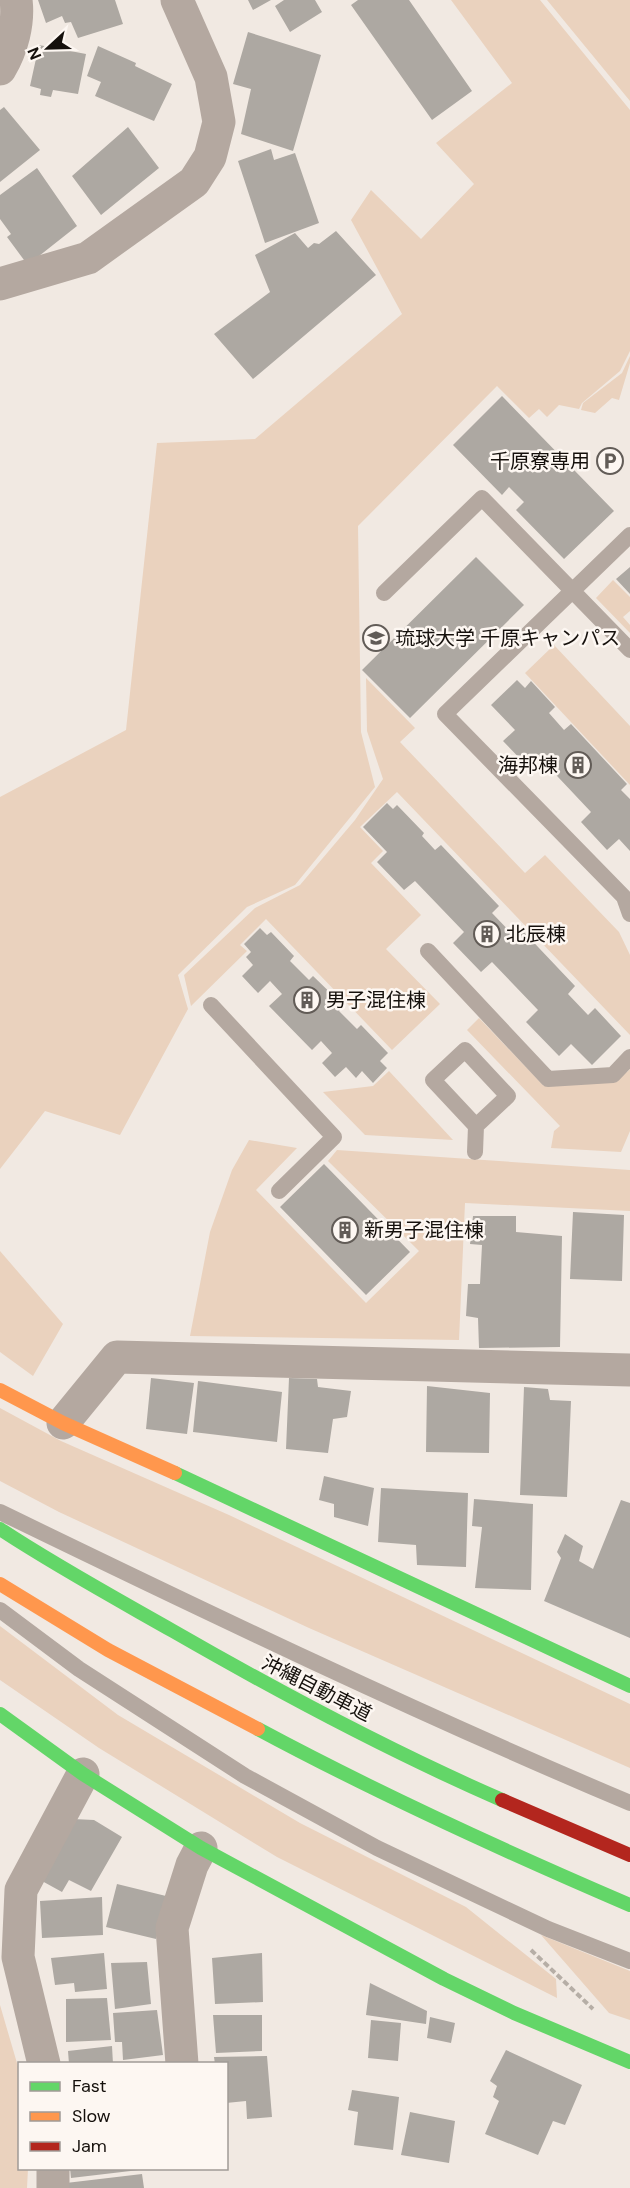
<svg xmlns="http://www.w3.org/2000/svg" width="630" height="2188" font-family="'DM Sans','Noto Sans JP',sans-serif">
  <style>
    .green { fill: #ead2be }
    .building { fill: #ada8a2 }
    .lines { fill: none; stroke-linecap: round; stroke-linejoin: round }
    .path { stroke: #b6aea6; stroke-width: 4; stroke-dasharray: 6 3; stroke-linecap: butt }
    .lane { stroke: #b4a8a0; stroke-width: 16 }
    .street { stroke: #b4a8a0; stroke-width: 33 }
    .fast { stroke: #63d668; stroke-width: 14 }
    .slow { stroke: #ff974d; stroke-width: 14 }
    .jam { stroke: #b3261e; stroke-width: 14 }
    .labels { text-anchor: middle; stroke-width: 5; stroke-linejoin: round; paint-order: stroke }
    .poi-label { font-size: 20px; fill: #15100c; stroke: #fdf7f2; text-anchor: start }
    .street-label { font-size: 20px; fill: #15100c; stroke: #fdf7f2 }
  </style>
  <rect width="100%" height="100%" fill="#f1e9e2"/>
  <path class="green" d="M451,0h89l90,110v241l-10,20 -38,32 -3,6 -20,-4 -12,12 -8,-8 -10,9 -32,-32 -139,140 3,206 14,55 -80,98 -48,22 -69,68 10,34 -68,126 -75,-24 -45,58v-372l126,-67 31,-287 98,-4 147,-125 -51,-94 20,-30 50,49 53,-55 -38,-41 76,-60z
    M547,0h83v101z
    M630,356v7l-11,37 -7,-2 -17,15 -14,-3 2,-7 39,-30z
    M613,580l17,17v14l-7,6 7,8v8l-34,-35z
    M554,645l76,81v59l-105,-112z
    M366,678l49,50 -15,14 125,131 20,-18 74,77 11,23v80l-233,-243 -37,35 23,24 -12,12 50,52 -35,34 54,55 -48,46 -126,-131 -26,26 7,6 -56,55 -7,-31 71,-67 45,-23 55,-65 28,-41 -16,-48z
    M479,1018l65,68 83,-14 3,-3v62l-9,21 -70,-4 3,-17 6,-5 -93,-96z
    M389,1071l64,69 -88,-5 -42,-43 50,-6z
    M249,1140l48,8 -41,42 110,113 53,-52 -91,-90 9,-11 293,20v41l-165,-8 -6,137 -269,-4 20,-104 22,-62z
    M0,1251l63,73 -30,52 -33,-24z
    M0,1408l61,33 168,74 401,189v64l-321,-140 -250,-116 -59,-31z
    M0,1626l118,89 182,108 166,84 90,72 1,19 -280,-141 -178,-109 -99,-68z
    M541,1935l89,36v49l-21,-7z
    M0,2005l19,65 1,98 8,1 -1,19h-27z"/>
  <path class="building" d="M38,0h77l8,24 -45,14 -7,-16 -6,1 -3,-7 -16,7z
    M248,0h23l-18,10z
    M284,0h31l7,12 -32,20 -15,-26z
    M358,0h51l63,91 -40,29 -81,-115z
    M248,32l73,23 -28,96 -52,-17 10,-45 -18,-5z
    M39,45l47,9 -8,40 -25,-4 -2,7 -11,-2 1,-6 -11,-3z
    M98,46l38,17 -1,3 37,18 -18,37 -59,-25 6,-14 -14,-6z
    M4,107l36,43 -40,32v-72z
    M128,127l31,41 -58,47 -29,-39z
    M271,149l3,11 21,-7 24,70 -54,20 -27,-82z
    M37,168l40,58 -43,34h-10l-17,-23 4,-3 -11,-15v-24z
    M336,231l40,44 -123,104 -39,-45 56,-42 -15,-37 40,-22 13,15 6,-5 5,1z
    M502,396l112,115 -50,48 -48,-49 8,-8 -15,-15 -7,8 -49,-50z
    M476,557l48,48 -114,113 -48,-48z
    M630,567v27l-14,-15z
    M517,680l8,8 6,-7 24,26 -6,6 15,17 7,-6 56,60 -6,6 9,9v52l-11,-12 -12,11 -26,-28 10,-10 -49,-52 -11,10 -28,-29 12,-11 -24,-25z
    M387,803l6,6 4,-4 27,28 -2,3 13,14 6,-5 58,61 -7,7 21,22 8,-6 54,57 -7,8 20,21 7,-7 26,28 -29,29 -21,-21 -12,12 -33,-34 12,-12 -46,-48 -11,10 -28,-29 11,-11 -49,-51 -11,9 -27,-28 10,-10 -24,-25z
    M260,928l7,7 4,-3 23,24 -4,5 19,19 4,-4 31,30 -5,5 18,18 4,-4 27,28 -8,8 7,7 -14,15 -11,-12 -6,7 -10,-11 -11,10 -13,-14 10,-10 -11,-12 -9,9 -43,-44 13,-12 -12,-13 -12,12 -16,-17 11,-11 -7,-8 5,-5 -7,-8z
    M324,1164l86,88 -44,43 -86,-88z
    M573,1212l51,3 -2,66 -52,-2z
    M473,1216h43v16l46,4 -2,111 -81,1 -1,-30 -12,-2 2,-32h12l2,-39 -12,-1z
    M151,1378l43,5 -7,51 -41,-5z
    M289,1378l28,1 1,8 33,4 -4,26 -14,2 -5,34 -42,-4z
    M198,1381l84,11 -5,50 -84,-10z
    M427,1386l63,7 -1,60 -63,-1z
    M524,1387l24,2 2,11 21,1 -4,96 -47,-2z
    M324,1476l50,12 -6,38 -34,-9v-13l-15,-4z
    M381,1488l87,5 -2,74 -49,-2 -1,-20 -38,-3z
    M474,1499l59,5 -2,86 -56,-2 7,-61 -10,-1z
    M621,1500l9,3v135l-86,-37 17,-43 -4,-6 8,-18 18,12 -4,15 14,8z
    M73,1819l21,1 28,17 -31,54 -22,-11 -7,12 -20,-11z
    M117,1884l49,12 -10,43 -50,-12z
    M102,1897l1,38 -61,3 -2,-37z
    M104,1953l3,36 -32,3 -1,-9 -19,2 -4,-27z
    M262,1953l1,49 -48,2 -3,-46z
    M147,1962l4,42 -36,5 -4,-46z
    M370,1983l57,28 -1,13 -60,-9z
    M107,1998l4,42 -45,2v-43z
    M157,2010l6,45 -40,5 -1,-18h-7l-2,-29z
    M213,2015h49v36l-46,2z
    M430,2017l25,6 -4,20 -24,-5z
    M371,2020l30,3 -3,38 -30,-3z
    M112,2046l1,18h-44l-1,-13z
    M506,2050l76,35 -17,40 -12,-4 -15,34 -53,-21 14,-33 -6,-4 4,-11 -7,-5z
    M267,2056l5,61 -25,2 -1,-18 -20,2v-39h-11l-1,-7z
    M352,2090l47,7 -6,53 -39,-5 4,-33 -10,-2z
    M410,2112l45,9 -6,42 -48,-8z
    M70,2168h69v2l-68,8z
    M142,2174l2,14h-77l-1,-5z"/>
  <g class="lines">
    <path class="path" d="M531,1950l62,59"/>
    <path class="lane" d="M630,535l-185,179 179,183 6,17
      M384,593l98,-95 148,152
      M428,951l120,128 65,-4 17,-18
      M211,1005l123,132 -55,54
      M475,1152l1,-26 -43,-46 32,-30 43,46 -32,30
      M0,1512c208,101 417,201 630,291
      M0,1610l79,59 166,107 132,72 171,81 82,32"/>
    <path class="street" d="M0,69c12,-20 19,-46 16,-69
      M0,284l88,-26 106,-76 16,-25 9,-35 -8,-45 -34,-77
      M63,1423l54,-66 513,13
      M44,2064l-26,-107 3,-67 62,-116
      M182,2064l-10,-136 20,-63 9,-17
      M53,2188v-20"/>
    <path class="fast" d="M175,1473l455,213
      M0,1529c56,37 115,69 173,102 106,61 216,120 329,169
      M0,1714l83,60 118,74 243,131 70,34 116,49
      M258,1729c121,65 246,122 372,176"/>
    <path class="slow" d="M0,1390l63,33 112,50
      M0,1584l108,66 150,79"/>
    <path class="jam" d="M502,1800l128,55"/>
  </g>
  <defs>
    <symbol id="parking-ring" viewBox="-11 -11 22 22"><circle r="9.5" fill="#fdf7f2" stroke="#625c57" stroke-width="1.5"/><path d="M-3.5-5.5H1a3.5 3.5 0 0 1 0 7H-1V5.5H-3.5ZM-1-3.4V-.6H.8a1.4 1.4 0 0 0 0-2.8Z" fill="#625c57"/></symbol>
    <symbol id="university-ring" viewBox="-11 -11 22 22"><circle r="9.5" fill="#fdf7f2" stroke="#625c57" stroke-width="1.5"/><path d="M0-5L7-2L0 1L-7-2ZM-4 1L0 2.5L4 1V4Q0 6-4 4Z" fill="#625c57"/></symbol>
    <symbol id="building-ring" viewBox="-11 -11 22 22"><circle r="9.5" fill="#fdf7f2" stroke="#625c57" stroke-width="1.5"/><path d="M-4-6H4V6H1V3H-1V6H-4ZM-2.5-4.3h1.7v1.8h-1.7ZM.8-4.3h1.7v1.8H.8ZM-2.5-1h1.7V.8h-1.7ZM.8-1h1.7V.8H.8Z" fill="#625c57"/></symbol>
  </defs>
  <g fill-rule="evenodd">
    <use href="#parking-ring" x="595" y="446" width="30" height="30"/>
    <use href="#university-ring" x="361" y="623" width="30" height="30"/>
    <use href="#building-ring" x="563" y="750" width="30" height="30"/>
    <use href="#building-ring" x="472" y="919" width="30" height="30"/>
    <use href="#building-ring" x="292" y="985" width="30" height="30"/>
    <use href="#building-ring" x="330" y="1215" width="30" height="30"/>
  </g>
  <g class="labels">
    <g class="poi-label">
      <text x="590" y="468" text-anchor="end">千原寮専用</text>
      <text x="395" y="645">琉球大学 千原キャンパス</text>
      <text x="558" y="772" text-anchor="end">海邦棟</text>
      <text x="506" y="941">北辰棟</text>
      <text x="326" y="1007">男子混住棟</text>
      <text x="364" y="1237">新男子混住棟</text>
    </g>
    <g class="street-label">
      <text transform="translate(317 1688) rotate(27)" y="7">沖縄自動車道</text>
    </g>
  </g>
  <rect x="18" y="2062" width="210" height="108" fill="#fdf7f2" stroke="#a09b96" stroke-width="1.5"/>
  <rect x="30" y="2082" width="30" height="9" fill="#63d668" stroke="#a09b96" stroke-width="1.5"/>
  <text x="72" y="2092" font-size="18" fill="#15100c">Fast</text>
  <rect x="30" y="2112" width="30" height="9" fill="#ff974d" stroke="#a09b96" stroke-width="1.5"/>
  <text x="72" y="2122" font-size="18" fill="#15100c">Slow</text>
  <rect x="30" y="2142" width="30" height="9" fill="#b3261e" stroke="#a09b96" stroke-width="1.5"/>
  <text x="72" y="2152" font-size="18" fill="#15100c">Jam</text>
  <g transform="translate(48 48) rotate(248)" stroke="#fdf7f2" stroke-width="4.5" paint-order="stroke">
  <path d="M0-4.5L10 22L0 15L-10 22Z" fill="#15100c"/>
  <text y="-9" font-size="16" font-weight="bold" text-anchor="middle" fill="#15100c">N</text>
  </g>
</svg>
